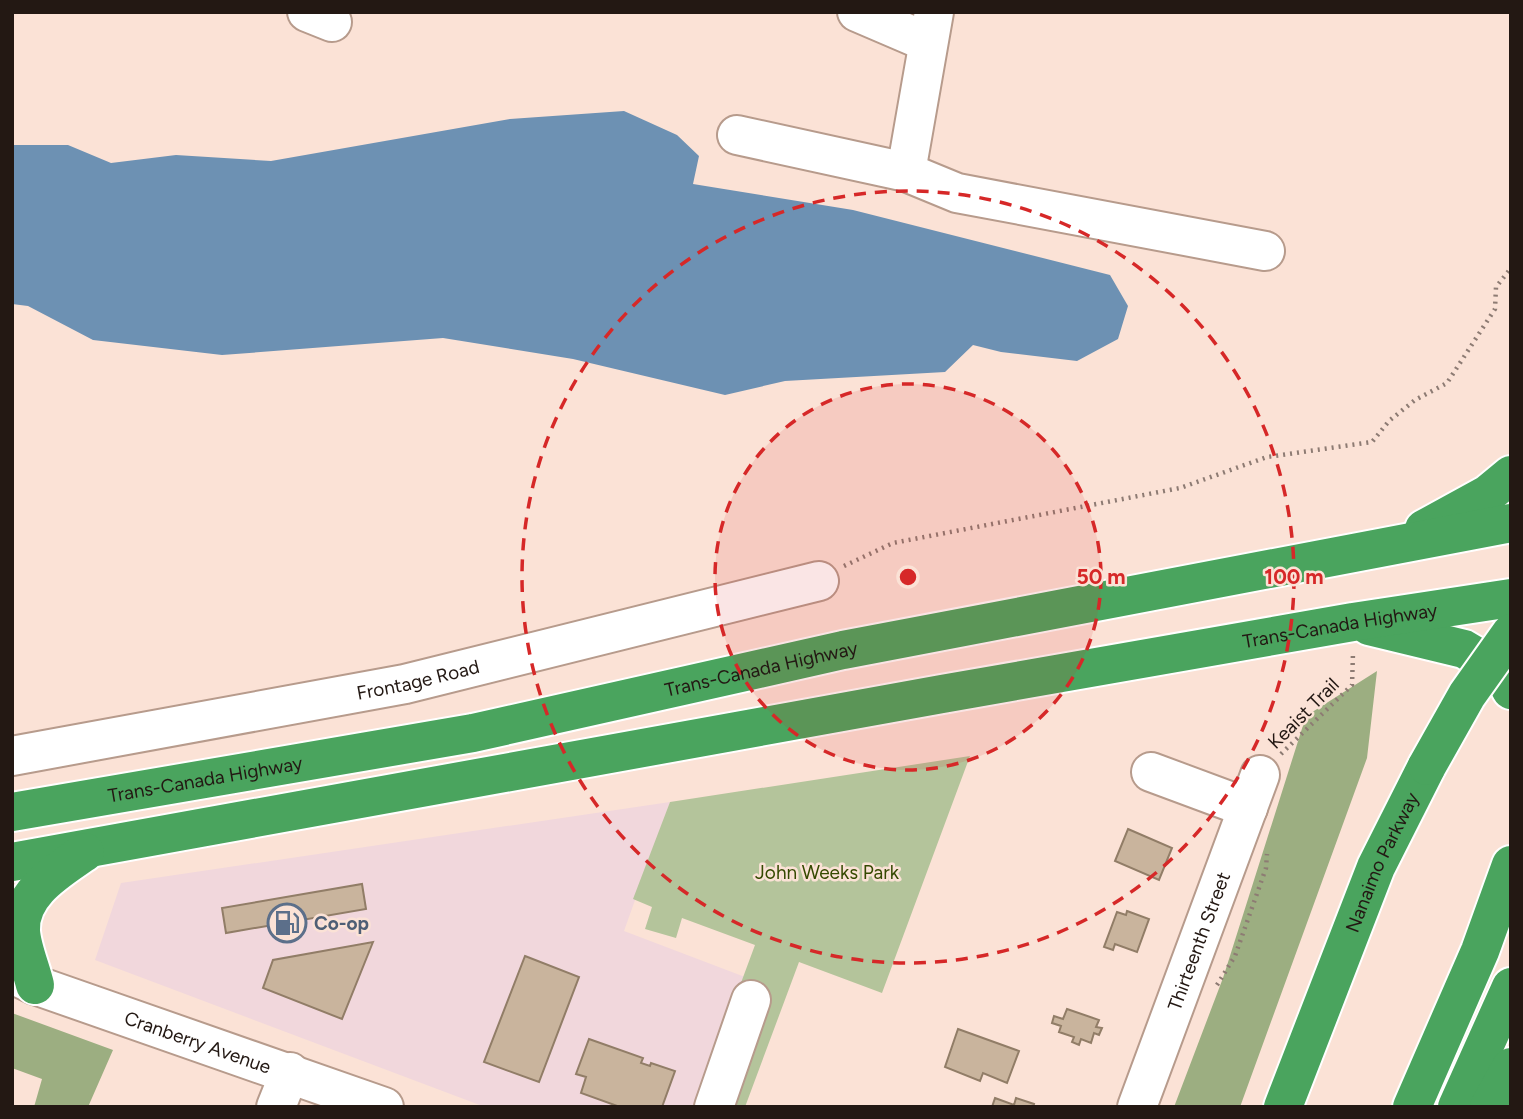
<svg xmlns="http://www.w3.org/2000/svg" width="1523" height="1119" font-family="Figtree,sans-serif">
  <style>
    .commercial { fill: #f1d7dc }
    .green { fill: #b4c49b }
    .forest { fill: #9cae81 }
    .water { fill: #6d91b3 }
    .building { fill: #c9b49d; stroke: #917d67; stroke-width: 2 }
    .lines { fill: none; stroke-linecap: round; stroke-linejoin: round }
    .minor-casing { stroke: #b79b8c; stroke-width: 42 }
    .highway-casing { stroke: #fff; stroke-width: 42 }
    .path { stroke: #8d7b73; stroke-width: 4.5; stroke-dasharray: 2 5; stroke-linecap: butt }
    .minor { stroke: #fff; stroke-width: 38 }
    .highway { stroke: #4aa45e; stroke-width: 38 }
    .highway-bridge-casing { stroke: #fff; stroke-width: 42; stroke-linecap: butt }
    .highway-bridge { stroke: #4aa45e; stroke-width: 38 }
    .ring { fill: none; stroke: #d62828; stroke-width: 3.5; stroke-dasharray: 12 9 }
    .labels { text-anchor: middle; stroke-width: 5; stroke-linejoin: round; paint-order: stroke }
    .street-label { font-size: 19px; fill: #231813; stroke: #fbe2d6 }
    .park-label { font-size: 19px; fill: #354900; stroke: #fbe2d6 }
    .service-label { font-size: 19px; font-weight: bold; fill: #4e5e75; stroke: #fbe2d6; text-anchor: start }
    .centre { fill: #d62828; stroke: #fbe2d6; stroke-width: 3.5 }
    .ring-label { font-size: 21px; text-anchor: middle; font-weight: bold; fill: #d62828; stroke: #fbe2d6; stroke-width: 5; stroke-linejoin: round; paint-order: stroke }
  </style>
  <rect width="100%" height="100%" fill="#fbe2d6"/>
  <path class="commercial" d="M670,802l-46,129 121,46 -49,130h-211l-390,-147 26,-77z"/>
  <path class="green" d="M970,756l-88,237 -83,-31 -54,145h-50l60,-162 -73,-27 -6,20 -31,-9 7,-22 -19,-8 37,-97z"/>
  <path class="forest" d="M1377,671l-10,87 -127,349h-66l49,-129 83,-262z
    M12,1013l101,37 -25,57h-54l8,-28 -30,-11z"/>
  <path class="water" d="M624,111l53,24 22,21 -6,28 160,26 257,65 18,31 -10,33 -41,22 -76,-9 -28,-7 -28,27 -160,9 -60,14 -152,-36 -130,-21 -221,17 -129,-15 -65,-34 -16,-2v-159h56l43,18 65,-8 95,6 239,-42z"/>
  <path class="building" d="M1128,829l44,19 -13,32 -44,-19z
    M362,884l4,25 -140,24 -4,-25z
    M1127,911l22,8 -12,33 -22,-8 -2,6 -9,-3 13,-35 9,3z
    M373,942l-31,77 -79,-31 10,-28z
    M525,956l54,21 -40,105 -55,-20z
    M1067,1009l32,11 -3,7 6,1 -3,7 -5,-2 -3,10 -10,-4 -2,6 -7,-3 2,-5 -15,-5 2,-6 -9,-3 2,-7 9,3z
    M958,1029l61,22 -12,32 -24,-10 -3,8 -35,-14z
    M589,1039l54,19 -2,5 9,3 1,-3 24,8 -13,36h-42l-39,-14 5,-16 -10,-3z
    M995,1098l19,7 2,-7 18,6 -1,3h-41z"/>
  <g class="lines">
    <defs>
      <g id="minor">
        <path d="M307,12l25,10"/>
        <path d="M857,12l70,30"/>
        <path d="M737,135l169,37 51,21 308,58"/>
        <path d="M906,172l28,-160"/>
        <path id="s1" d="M12,756l393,-72 414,-103"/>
        <path d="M1151,772l97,36"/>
        <path id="s2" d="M12,974l23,11 349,122"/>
        <path d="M276,1107l14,-35"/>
        <path d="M714,1107l37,-107"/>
        <path id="s3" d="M1137,1107l123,-332"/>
      </g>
      <g id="highway">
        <path d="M1424,529l64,-35 23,-19"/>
        <path d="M1369,626l95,23 37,22 10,19"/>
        <path id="s4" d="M12,812l461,-79 370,-83 668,-127"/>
        <path id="s5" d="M12,862l930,-168 411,-72 158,-24"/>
        <path d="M35,985c-4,-17 -13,-37 -14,-54 -2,-38 37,-60 64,-79"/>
        <path id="s6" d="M1283,1107l93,-240 51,-101"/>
        <path d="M1412,1107l68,-156 31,-86"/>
        <path d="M1457,1107l54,-120"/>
        <path d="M1489,1107l22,-40"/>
      </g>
    </defs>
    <use href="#minor" class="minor-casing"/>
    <use href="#highway" class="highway-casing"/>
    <path class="path" d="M844,566l49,-23 287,-55 87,-31 105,-15 17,-21 26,-21 32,-17 48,-74 1,-22 15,-19
      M1281,754l71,-69 1,-32
      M1217,985l18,-29 31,-88 1,-14"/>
    <use href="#minor" class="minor"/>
    <use href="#highway" class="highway"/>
    <defs>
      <path id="highway-bridge" d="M1427,766l40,-71 44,-62"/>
    </defs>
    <use href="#highway-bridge" class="highway-bridge-casing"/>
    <use href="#highway-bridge" class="highway-bridge"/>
  </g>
  <circle cx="908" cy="577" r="193" fill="#d62828" fill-opacity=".12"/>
  <g class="ring">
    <circle cx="908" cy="577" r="193"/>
    <circle cx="908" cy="577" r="386"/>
  </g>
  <defs>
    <symbol id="fuel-ring" viewBox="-11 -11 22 22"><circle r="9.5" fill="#fbe2d6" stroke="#5c6f8a" stroke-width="1.5"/><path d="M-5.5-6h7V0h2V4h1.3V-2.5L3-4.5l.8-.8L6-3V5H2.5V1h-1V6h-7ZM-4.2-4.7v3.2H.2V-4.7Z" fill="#5c6f8a"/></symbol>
  </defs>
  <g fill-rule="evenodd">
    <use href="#fuel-ring" x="265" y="901" width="44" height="44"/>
  </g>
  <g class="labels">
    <g class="street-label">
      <text dy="7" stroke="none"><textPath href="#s5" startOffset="1349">Trans-Canada Highway</textPath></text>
      <text dy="7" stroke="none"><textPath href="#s4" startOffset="763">Trans-Canada Highway</textPath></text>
      <text dy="7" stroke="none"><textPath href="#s1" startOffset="413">Frontage Road</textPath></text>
      <text transform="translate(1303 713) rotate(-45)" y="7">Keaist Trail</text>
      <text dy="7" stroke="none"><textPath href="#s4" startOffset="196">Trans-Canada Highway</textPath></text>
      <text dy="7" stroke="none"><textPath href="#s6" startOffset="264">Nanaimo Parkway</textPath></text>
      <text dy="7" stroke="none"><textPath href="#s3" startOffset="177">Thirteenth Street</textPath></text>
      <text dy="7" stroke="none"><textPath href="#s2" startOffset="198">Cranberry Avenue</textPath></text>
    </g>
    <g class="park-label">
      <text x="827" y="879">John Weeks Park</text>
    </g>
    <g class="service-label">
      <text x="314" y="930">Co-op</text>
    </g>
  </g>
  <circle cx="908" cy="577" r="10" class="centre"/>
  <g class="ring-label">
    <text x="1101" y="584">50 m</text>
    <text x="1294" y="584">100 m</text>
  </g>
  <rect width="1523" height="1119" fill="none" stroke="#231813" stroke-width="28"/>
</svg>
